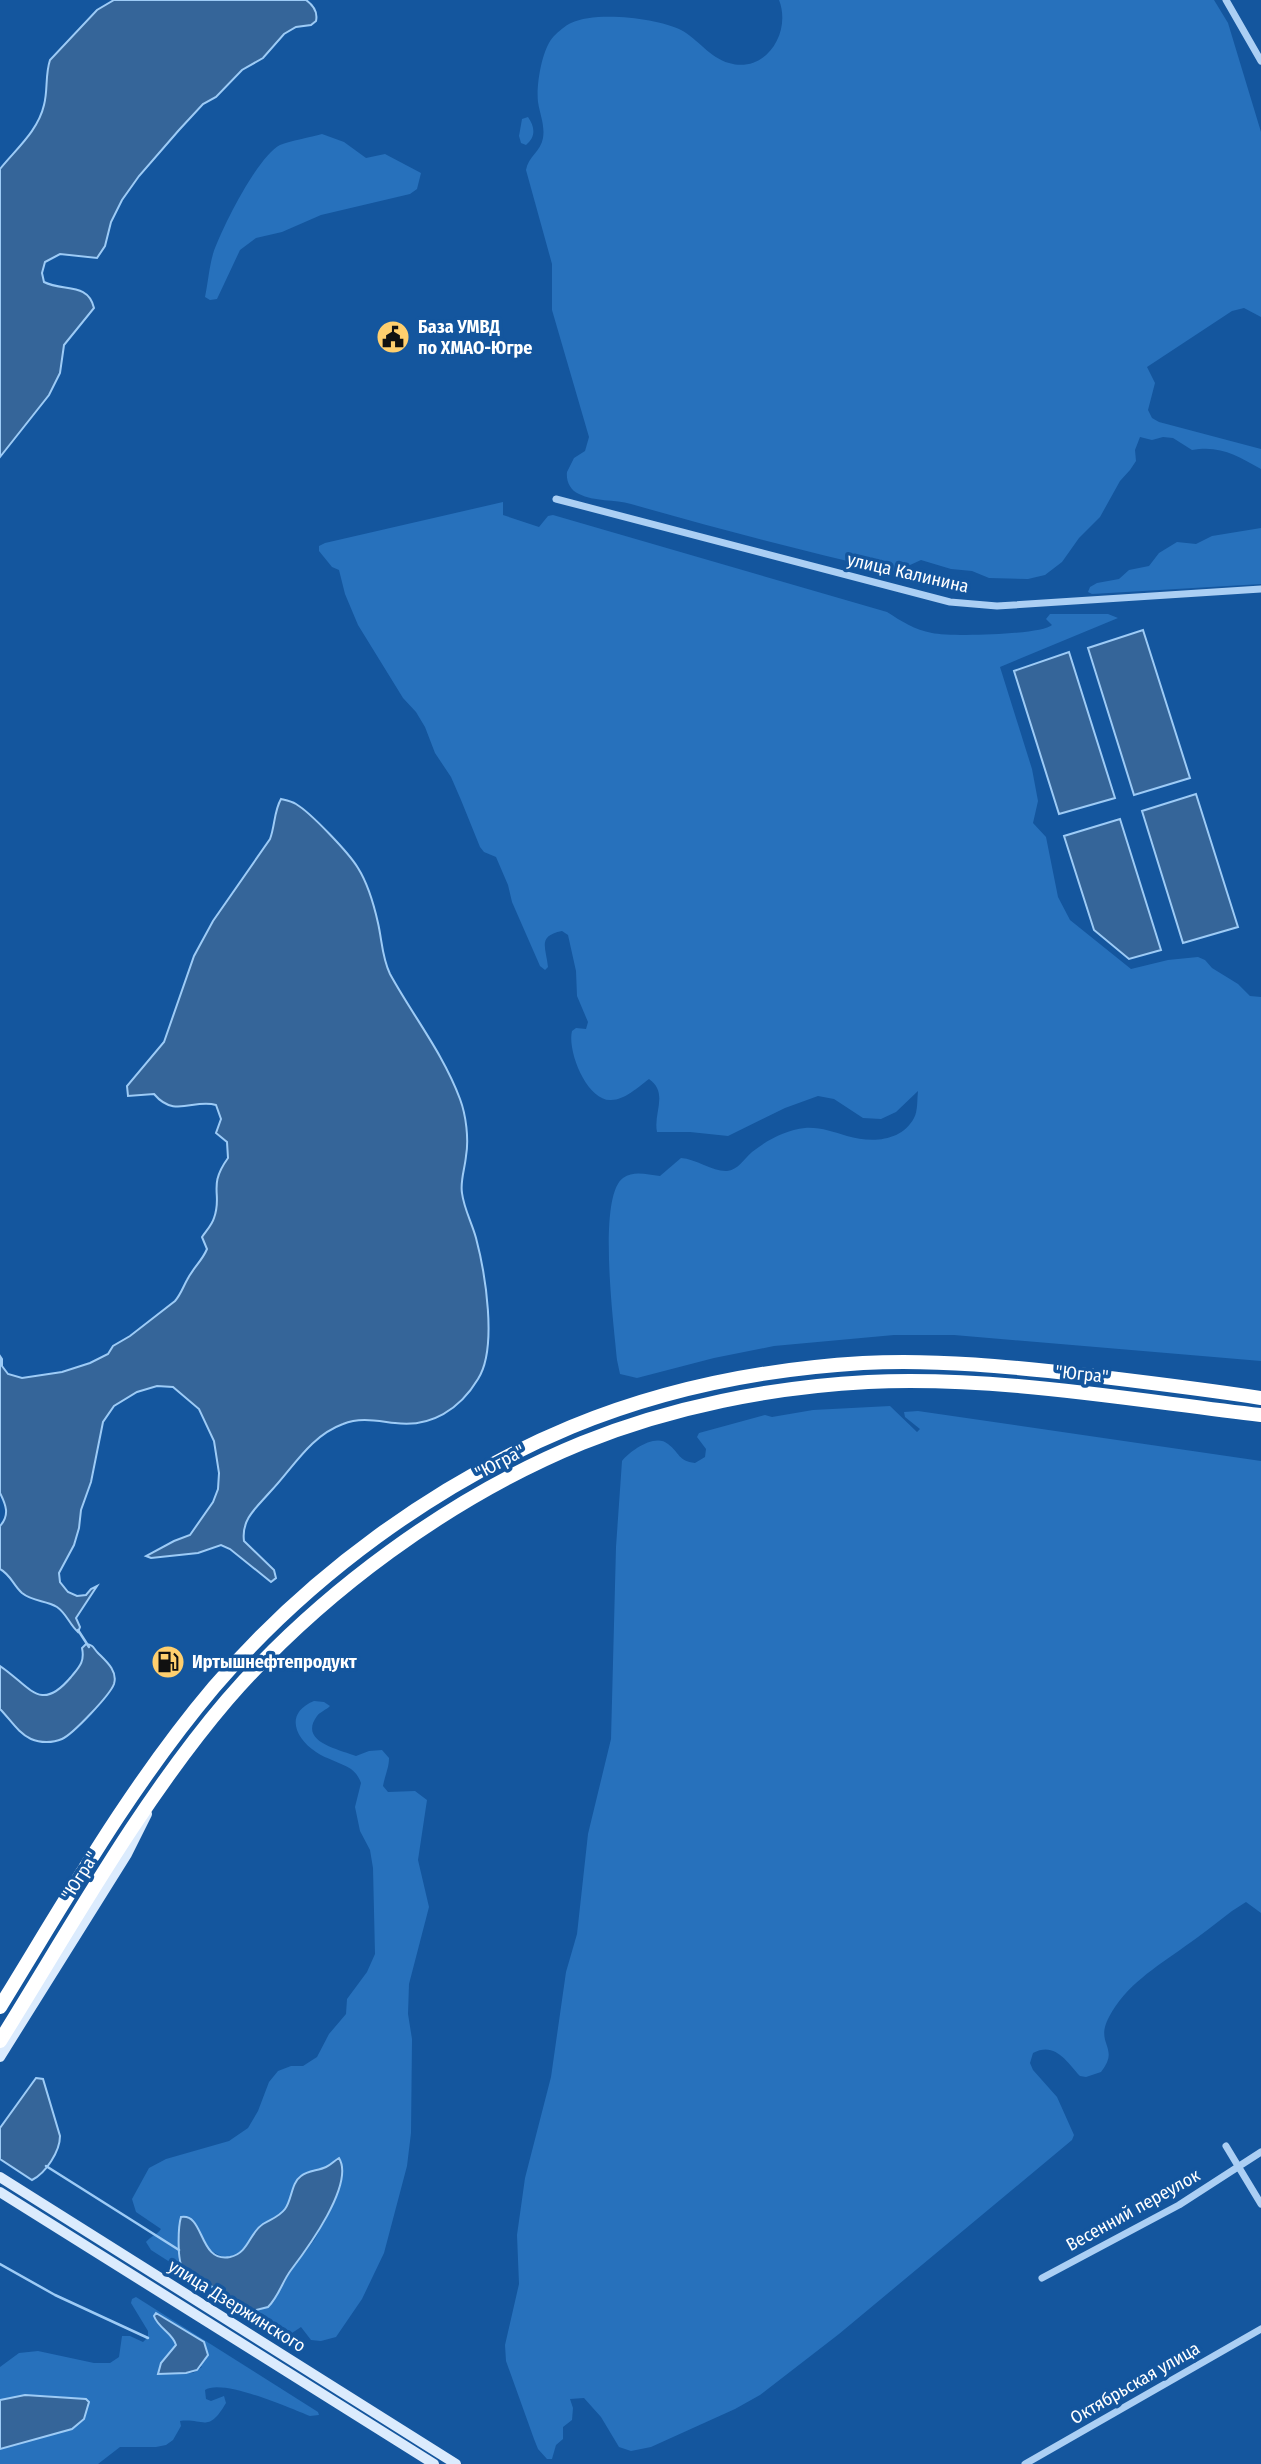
<svg xmlns="http://www.w3.org/2000/svg" width="1261" height="2464" font-family="'Fira Sans Condensed',sans-serif">
  <style>
    .green { fill: #2771bc; fill-rule: evenodd }
    .water { fill: #356599; stroke: #9dcbf6; stroke-width: 2 }
    .lines { fill: none; stroke-linecap: round; stroke-linejoin: round }
    .stream { stroke: #9dcbf6; stroke-width: 2.5 }
    .street { stroke: #abcff4; stroke-width: 7 }
    .secondary { stroke: #dbebfd; stroke-width: 10 }
    .highway { stroke: #fff; stroke-width: 14 }
    .labels { text-anchor: middle; stroke-width: 7; stroke-linejoin: round; paint-order: stroke }
    .poi-label { font-size: 18px; font-weight: bold; fill: #fff; stroke: #14569e; text-anchor: start }
    .street-label { font-size: 18px; fill: #fff; stroke: #14569e }
  </style>
  <rect width="100%" height="100%" fill="#14569e"/>
  <path class="green" d="M779,0h435l14,23 33,109v185l-17,-9 -12,3 -85,56 8,16 -7,27 4,8 7,4 102,27v20c-24,-13 -40,-24 -69,-19l-19,-12 -10,-1 -11,3 -12,-3 -5,13 1,11 -6,9 -10,11 -20,36 -21,21 -17,24 -17,13 -17,4 -39,-1 -17,-7 -21,-2 -30,-9 -24,11 -12,-1c-85,-20 -170,-42 -254,-66 -16,-5 -37,-2 -52,-10 -9,-4 -13,-13 -12,-22l7,-14 11,-7 4,-14 -37,-127v-46l-26,-94c2,-13 15,-19 17,-32 2,-13 -3,-23 -5,-36 -2,-17 4,-54 16,-66 4,-4 12,-11 17,-13 25,-12 86,-5 110,7 17,9 29,28 48,33 36,11 63,-30 50,-63z
    M528,117c7,10 8,20 -2,28l-5,-2 -2,-7 3,-17z
    M322,134l22,8 22,16 19,-4 36,19 -4,16 -7,5 -89,21 -39,17 -26,6 -16,12 -23,49 -7,1 -5,-3c3,-14 4,-29 8,-43 8,-24 44,-97 67,-109 10,-4 31,-8 42,-11z
    M503,502v13l36,12 9,-11 5,-1 334,97c14,9 28,18 45,21 18,4 109,2 120,-8l-6,-6 4,-5h58l10,4 -118,49 32,102 6,32 -5,22 13,14 12,60 12,23 61,49 37,-9 30,-3 7,3 7,8 26,16 12,12 11,1v364l-307,-26h-60l-120,11 -60,12 -77,20 -17,-4 -3,-14c-3,-34 -20,-163 6,-182 12,-8 24,-3 37,-2l21,-18c15,1 33,14 46,13 11,-1 17,-12 25,-19 15,-12 34,-22 53,-24 15,-1 28,4 42,8 24,7 54,6 67,-18 4,-7 3,-19 4,-27l-22,21 -15,7 -18,-1 -29,-19 -16,-3 -33,12 -57,28 -38,-4h-33c-4,-19 12,-39 -8,-53 -11,8 -24,21 -38,21 -24,1 -44,-49 -39,-69l4,-3 10,1 2,-7 -11,-26 -1,-25 -8,-36 -6,-4c-25,5 -16,16 -14,36l-3,3 -5,-4 -28,-64 -4,-17 -12,-28 -12,-5 -4,-5 -19,-47 -10,-23 -16,-24 -10,-26 -9,-15 -13,-14 -45,-73 -13,-31 -6,-24 -7,-3 -13,-16v-5l6,-3z
    M1261,528v56l-169,10 -4,-2 2,-5 7,-4 22,-4 10,-9 20,-4 10,-13 18,-11 19,2 16,-8z
    M890,1406l27,26 3,-3 -15,-12 -1,-5 14,-1 343,50v452l-15,-11 -14,9c-16,12 -32,25 -48,36 -29,21 -58,38 -75,70 -15,28 12,30 -8,55l-15,5 -6,-1c-13,-14 -25,-35 -47,-23l-3,10 3,7 24,27 17,38 -2,5 -233,194 -79,61 -25,14 -84,38 -20,4 -12,-4 -18,-30 -17,-19 -14,1 3,9 -1,12 -9,7v12l-7,6 -4,14h-5l-9,-10 -4,-10 -28,-78 -1,-16 14,-61 -2,-49 8,-57 26,-101 15,-105 11,-38 11,-100 23,-95 5,-192 6,-86c8,-10 33,-28 46,-17 12,9 10,17 27,19l10,-6 1,-8 -9,-12 2,-4 66,-18 7,2 41,-7z
    M314,1701l10,1 6,4c-4,4 -10,6 -13,10 -19,26 22,33 39,40l13,-5 13,-1 7,8c0,10 -4,17 -6,28l5,6 27,-1 12,9 -9,60 11,47 -20,77 -1,30 4,25 -1,94 -4,33 -23,87 -22,46 -26,38 -15,4 -10,-1 -10,-13 -9,6h-11l-130,-83 -5,-8c5,-6 11,-7 15,-13l-25,-17 -4,-13 17,-31 17,-9 63,-18 19,-13 10,-17 11,-29 9,-11 13,-5h12l14,-9 12,-23 17,-20 1,-15 20,-27 8,-18 -2,-86 -3,-18 -10,-19 -5,-24 6,-24c-2,-6 -5,-10 -10,-14 -11,-7 -25,-10 -35,-17 -22,-15 -31,-39 -2,-51zM330,2165l11,14 -11,32 -15,28 -23,30 -18,32 -96,-41 1,-30 15,-9 15,29 14,7h9l9,-4 20,-28 19,-10 6,-7 11,-29 5,-4z
    M136,2297l182,115 1,3 -9,1c-20,-8 -88,-38 -105,-26l1,9 5,2 13,-5 2,7c-18,31 -22,15 -46,18l1,5 -8,14 -7,5 -10,2h-36l-22,17h-98v-15l84,-30 5,-17 -3,-3c-29,-2 -58,-7 -86,1v-33l19,-14 19,-2 56,12h16l9,-6 3,-21h8l13,6 5,-5v-6l-17,-28 1,-4zM173,2338l29,29 -9,6 -33,1 16,-29z"/>
  <path class="water" d="M114,0h192c7,5 12,12 10,21l-5,4 -15,2 -12,7 -21,24 -21,12 -26,27 -13,7 -24,26 -40,46 -17,24 -11,22 -6,24 -8,12 -37,-4 -15,8 -3,11 2,9c19,10 44,0 50,26l-30,37 -4,28 -11,22 -49,62v-288c16,-20 38,-38 44,-64 4,-15 1,-30 6,-45l47,-50z
    M1143,630l47,148 -56,17 -46,-147z
    M1069,652l46,146 -56,16 -45,-143z
    M1196,794l42,133 -55,16 -41,-132z
    M281,799c4,1 10,2 15,5 15,9 53,49 62,64 10,16 16,37 20,55 4,17 4,35 12,51 23,42 53,79 70,125 6,16 9,40 6,57 -1,12 -6,25 -4,37 2,16 10,30 14,45 9,34 22,110 2,141 -18,30 -47,49 -83,44 -18,-2 -35,-6 -52,1 -33,12 -50,44 -73,68 -13,15 -29,27 -26,49l30,29 2,8 -5,4 -41,-33 -9,-4 -23,8 -47,5 -5,-2 28,-15 16,-6 23,-33 5,-13 1,-16 -5,-32 -15,-32 -26,-22 -16,-1 -20,6 -23,14 -11,16 -12,60 -10,28 -2,18 -5,17 -15,28 1,9 8,10 9,4 9,-1 5,-6 6,-3 -21,32 4,9 -2,5c-9,-8 -11,-18 -21,-25 -11,-7 -24,-5 -35,-14 -9,-8 -11,-18 -22,-24v-43c10,-11 6,-21 0,-33v-137l2,3v7l6,8 14,4 40,-6 28,-9 18,-9 5,-8 17,-10 45,-35c6,-7 8,-14 12,-21 6,-12 15,-19 20,-31l-5,-12c4,-6 10,-12 12,-19 9,-24 -7,-31 14,-60l-1,-16 -11,-9 5,-14 -5,-14c-22,-7 -41,14 -62,-11l-26,2 -1,-10 37,-44 30,-86 19,-35 57,-82c5,-13 4,-28 11,-40z
    M1120,819l41,131 -32,9 -35,-29 -30,-94z
    M86,1644c8,1 7,4 12,9 8,8 20,18 16,31 -4,11 -41,50 -52,55 -9,4 -22,4 -31,0 -13,-6 -21,-20 -31,-30v-43c30,20 40,48 71,11 8,-10 14,-15 11,-29z
    M36,2078l7,1 17,57c0,15 -14,37 -28,44l-32,-21v-31z
    M339,2158c16,26 -32,91 -48,112 -9,12 -12,26 -23,37l-16,4 -69,-42c-6,-8 -5,-42 -2,-52 24,-4 17,46 49,40 19,-4 19,-24 33,-33 8,-5 16,-7 22,-15 7,-9 6,-26 16,-33 7,-6 17,-5 25,-9 5,-2 8,-6 13,-9z
    M156,2313l48,29 4,13 -11,15 -11,3 -28,1 3,-11 15,-18c-3,-12 -18,-17 -22,-29z
    M25,2395l61,4 3,3 -5,17 -12,10 -72,20v-49z"/>
  <g class="lines">
    <path class="stream" d="M78,1630l11,17
      M46,2166l133,84
      M0,2264l55,31 93,43"/>
    <path class="street" d="M1226,0l35,61
      M556,499l394,103 47,4 264,-17
      M1226,2146l35,58
      M1042,2278l137,-73 82,-53
      M1025,2464l236,-135"/>
    <path class="secondary" d="M0,2057l127,-203 20,-40
      M0,2177l456,287
      M0,2192l434,272"/>
    <path class="highway" d="M0,2007c67,-109 131,-222 214,-320 95,-111 222,-204 357,-260 92,-38 193,-58 292,-64 74,-4 149,4 223,12 58,7 117,14 175,23
      M0,2041c71,-114 140,-239 227,-341 93,-107 223,-203 355,-257 89,-36 190,-56 286,-61 132,-6 263,18 393,33"/>
  </g>
  <defs>
    <symbol id="civic-disc" viewBox="-11 -11 22 22"><circle r="9.5" fill="#ffcf6e" stroke="#14569e"/><path d="M-.6-6.5H3V-4.5H.6V-3L4-1V1h2V6H-6V1h2V-1L-.6-3ZM-1.2 2.5V6h2.4V2.5Z" fill="#111"/></symbol>
    <symbol id="fuel-disc" viewBox="-11 -11 22 22"><circle r="9.5" fill="#ffcf6e" stroke="#14569e"/><path d="M-5.5-6h7V0h2V4h1.3V-2.5L3-4.5l.8-.8L6-3V5H2.5V1h-1V6h-7ZM-4.2-4.7v3.2H.2V-4.7Z" fill="#111"/></symbol>
  </defs>
  <g fill-rule="evenodd">
    <use href="#civic-disc" x="374" y="318" width="38" height="38"/>
    <use href="#fuel-disc" x="149" y="1643" width="38" height="38"/>
  </g>
  <g class="labels">
    <g class="poi-label">
      <text x="418" y="333">База УМВД<tspan x="418" dy="21">по ХМАО-Югре</tspan></text>
      <text x="192" y="1668">Иртышнефтепродукт</text>
    </g>
    <g class="street-label">
      <text transform="translate(908 573) rotate(13)" y="6">улица Калинина</text>
      <text transform="translate(1082 1374) rotate(6)" y="6">"Югра"</text>
      <text transform="translate(500 1462) rotate(-28)" y="6">"Югра"</text>
      <text transform="translate(80 1876) rotate(-58)" y="6">"Югра"</text>
      <text transform="translate(1133 2210) rotate(-29)" y="6">Весенний переулок</text>
      <text transform="translate(237 2306) rotate(32)" y="6">улица Дзержинского</text>
      <text transform="translate(1135 2383) rotate(-30)" y="6">Октябрьская улица</text>
    </g>
  </g>
</svg>
